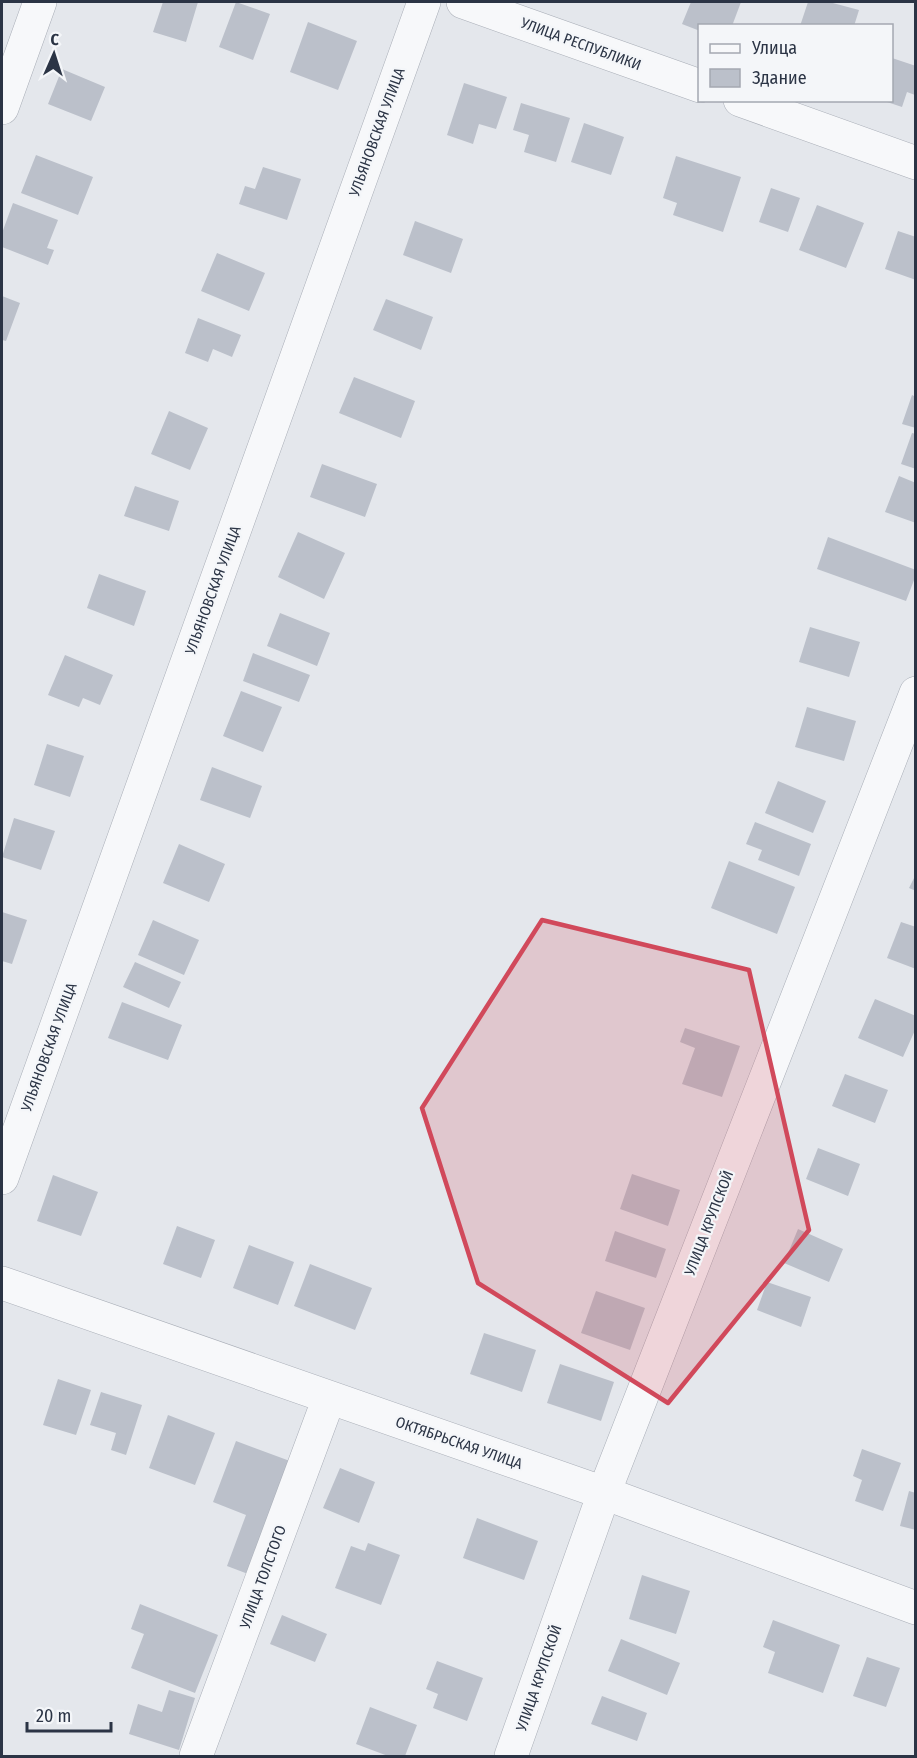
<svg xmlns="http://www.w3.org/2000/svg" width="917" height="1758" font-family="'Fira Sans Condensed',sans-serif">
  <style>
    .building { fill: #bbc0ca }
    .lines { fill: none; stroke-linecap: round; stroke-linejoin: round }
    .minor-casing { stroke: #a9aeb7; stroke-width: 34 }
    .minor { stroke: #f7f8fa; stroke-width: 33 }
    .marked { fill: #d1495b; fill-opacity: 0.2; stroke: #d1495b; stroke-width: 4.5; stroke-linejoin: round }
    .labels { text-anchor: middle; stroke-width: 4.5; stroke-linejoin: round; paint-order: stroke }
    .street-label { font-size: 15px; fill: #2b3445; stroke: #f4f6f9 }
  </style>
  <rect width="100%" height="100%" fill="#e4e7ec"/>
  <path class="building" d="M163,2h35l-12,40 -33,-10z
    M236,2l34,12 -17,46 -34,-13z
    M691,2h50l-9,24h-32v5l-18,-7z
    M808,2h21l30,8 -5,16h-54z
    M308,22l49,19 -19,49 -48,-18z
    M892,58l24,8v27l-1,2 -8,-3 -5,15 -18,-6 8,-1z
    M62,69l43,18 -14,34 -43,-17z
    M464,83l43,14 -11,32 -17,-5 -6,20 -26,-9z
    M521,103l49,15 -14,44 -32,-10 5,-17 -16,-5z
    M584,123l40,14 -13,38 -40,-13z
    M36,155l57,22 -15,38 -57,-22z
    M676,156l65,21 -18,55 -50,-17 4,-12 -14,-5z
    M263,167l38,12 -14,41 -48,-16 6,-18 10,3z
    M771,188l29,10 -12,34 -29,-10z
    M13,203l45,17 -11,28 7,2 -6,15 -46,-18v-14z
    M817,205l47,18 -18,45 -47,-18z
    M415,221l48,18 -12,34 -48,-18z
    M898,231l18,6v43l-31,-11z
    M217,253l48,20 -16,38 -48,-20z
    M2,296l18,7 -14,38 -4,-1z
    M386,299l47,18 -12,33 -48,-20z
    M198,318l43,17 -9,22 -19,-8 -5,13 -23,-9z
    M354,377l61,24 -14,37 -62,-25z
    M912,395l4,2v31l-14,-4z
    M169,411l39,17 -18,42 -39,-16z
    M912,433l4,1v35l-15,-5z
    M322,464l55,20 -12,33 -55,-20z
    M899,476l17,7v40l-31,-11z
    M135,486l44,15 -10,30 -45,-15z
    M298,532l47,21 -21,46 -46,-22z
    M828,537l88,33v5l-10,26 -89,-32z
    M99,574l47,17 -12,35 -47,-18z
    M280,613l50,20 -13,33 -50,-20z
    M810,627l50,15 -11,35 -50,-15z
    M253,653l57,22 -11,27 -56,-21z
    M65,655l48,20 -13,30 -17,-7 -4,9 -31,-12z
    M241,691l41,16 -19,45 -40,-16z
    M807,707l49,14 -12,40 -49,-14z
    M47,744l37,12 -14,41 -36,-12z
    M212,767l50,19 -12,32 -50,-18z
    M778,781l48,20 -13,32 -48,-20z
    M14,818l41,13 -14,39 -39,-13z
    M755,822l56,22 -12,32 -41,-16 4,-10 -16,-6z
    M179,844l46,20 -16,38 -46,-19z
    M729,861l66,26 -18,47 -66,-26z
    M916,874v17l-7,-3z
    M2,912l25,8 -15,44 -10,-3z
    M153,920l46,20 -15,35 -46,-20z
    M901,922l15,5v42l-29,-11z
    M135,962l46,20 -12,26 -46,-21z
    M875,999l41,17v12l-13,29 -45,-19z
    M122,1002l60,23 -14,35 -60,-22z
    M685,1028l55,18 -18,51 -40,-13 13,-36 -15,-6z
    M845,1074l43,16 -13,33 -43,-17z
    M818,1148l42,16 -12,32 -42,-17z
    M632,1174l48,16 -12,36 -48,-17z
    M53,1175l45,17 -17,44 -44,-15z
    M177,1226l38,14 -14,38 -38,-14z
    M798,1229l45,20 -14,33 -45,-19z
    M615,1231l51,18 -10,29 -51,-17z
    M249,1245l45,17 -16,43 -45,-17z
    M310,1264l62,24 -17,42 -61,-24z
    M767,1282l44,15 -10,30 -44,-17z
    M596,1291l49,17 -15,42 -49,-17z
    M484,1333l52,17 -14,42 -52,-18z
    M560,1364l54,18 -13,39 -54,-18z
    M58,1379l33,11 -15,45 -33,-10z
    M101,1392l41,13 -16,50 -15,-5 5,-17 -26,-8z
    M168,1415l47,18 -20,52 -46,-17z
    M236,1441l62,23 -42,113 -29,-11 19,-51 -33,-13z
    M862,1449l39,14 -18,48 -28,-10 7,-21 -9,-4z
    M340,1468l35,14 -16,41 -36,-15z
    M909,1491l7,2v37l-16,-4z
    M477,1518l61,23 -14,39 -61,-22z
    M368,1543l32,12 -19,50 -46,-17 16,-42 14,5z
    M642,1575l48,16 -14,43 -47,-15z
    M140,1604l78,31 -23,58 -64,-25 13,-34 -13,-5z
    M282,1615l45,19 -12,28 -45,-18z
    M773,1620l67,25 -17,48 -55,-20 7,-21 -12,-5z
    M621,1639l59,24 -13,32 -59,-24z
    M867,1657l33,11 -14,39 -33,-11z
    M437,1661l46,17 -16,43 -34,-13 5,-14 -12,-5z
    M169,1690l26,8 -16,52 -50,-16 9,-30 24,8z
    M602,1696l45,17 -10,28 -46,-17z
    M370,1707l47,18 -12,31h-17l-32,-12z"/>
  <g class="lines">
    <defs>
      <path id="minor" d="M463,2l237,84
        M740,100l176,63
        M2,108l38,-106
        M2,1178l422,-1176
        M2,1283l602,210 312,115
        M196,1756l133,-358
        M511,1756l93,-263 312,-800"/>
    </defs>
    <use href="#minor" class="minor-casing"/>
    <use href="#minor" class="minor"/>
  </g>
  <path class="marked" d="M542,920l207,50 60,260 -141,173 -190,-120 -56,-175z"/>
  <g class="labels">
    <g class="street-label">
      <text transform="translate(581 44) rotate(20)" y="5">УЛИЦА РЕСПУБЛИКИ</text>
      <text transform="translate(377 132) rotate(-70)" y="5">УЛЬЯНОВСКАЯ УЛИЦА</text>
      <text transform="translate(213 590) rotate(-70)" y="5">УЛЬЯНОВСКАЯ УЛИЦА</text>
      <text transform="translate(49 1047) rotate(-70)" y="5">УЛЬЯНОВСКАЯ УЛИЦА</text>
      <text transform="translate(709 1223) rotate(-69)" y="5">УЛИЦА КРУПСКОЙ</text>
      <text transform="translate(459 1443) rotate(19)" y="5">ОКТЯБРЬСКАЯ УЛИЦА</text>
      <text transform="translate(263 1577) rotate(-70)" y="5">УЛИЦА ТОЛСТОГО</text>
      <text transform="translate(539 1678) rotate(-71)" y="5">УЛИЦА КРУПСКОЙ</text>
    </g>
  </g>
  <rect width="917" height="1758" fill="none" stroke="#2b3445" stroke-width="6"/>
  <rect x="698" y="24" width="195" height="78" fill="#f4f6f9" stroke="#a4a8b1" stroke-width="1.5"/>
  <rect x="710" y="44" width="30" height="9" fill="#f7f8fa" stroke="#a4a8b1" stroke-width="1.5"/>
  <text x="752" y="54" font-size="18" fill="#2b3445">Улица</text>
  <rect x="710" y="69" width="30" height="18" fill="#bbc0ca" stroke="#a4a8b1" stroke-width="1.5"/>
  <text x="752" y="84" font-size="18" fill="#2b3445">Здание</text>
  <g transform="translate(54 54) rotate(3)" stroke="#f4f6f9" stroke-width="4.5" paint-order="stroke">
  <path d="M0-4.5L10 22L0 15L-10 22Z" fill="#2b3445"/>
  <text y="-9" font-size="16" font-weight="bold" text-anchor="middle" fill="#2b3445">С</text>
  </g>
  <path d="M27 1722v9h84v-9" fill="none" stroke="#2b3445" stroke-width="3"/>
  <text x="36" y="1722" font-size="18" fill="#2b3445" stroke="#f4f6f9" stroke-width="4.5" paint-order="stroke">20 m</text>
</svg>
